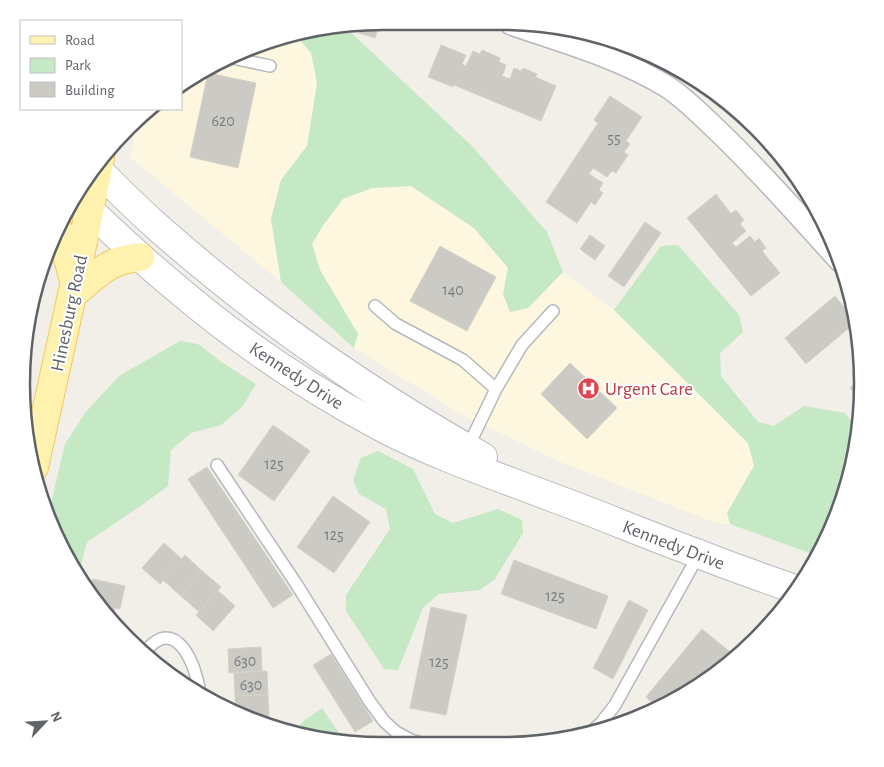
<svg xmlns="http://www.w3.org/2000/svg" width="884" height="767" font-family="'Alegreya Sans',sans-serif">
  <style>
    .commercial { fill: #fef7e0 }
    .green { fill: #c5e8c5 }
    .building { fill: #cccac5; stroke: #d6d1c6 }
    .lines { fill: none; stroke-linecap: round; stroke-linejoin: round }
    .lane-casing { stroke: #b5b8bc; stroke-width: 14 }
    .street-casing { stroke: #b5b8bc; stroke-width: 24 }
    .secondary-casing { stroke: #b6babf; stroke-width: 30 }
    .primary-casing { stroke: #f2c960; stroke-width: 30 }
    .lane { stroke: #fff; stroke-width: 11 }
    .street { stroke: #fff; stroke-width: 21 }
    .secondary { stroke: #fff; stroke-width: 28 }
    .primary { stroke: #fff2af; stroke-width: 28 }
    .labels { text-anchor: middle; stroke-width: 4; stroke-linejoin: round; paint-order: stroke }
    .number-label { font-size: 16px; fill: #7a7d7f }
    .street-label { font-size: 19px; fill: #5f6368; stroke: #fff }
    .health-label { font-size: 19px; fill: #be3a42; stroke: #fff; text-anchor: start }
    .rim { fill: none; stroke: #5f6368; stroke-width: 2.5 }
  </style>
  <rect width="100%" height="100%" fill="#f1efe8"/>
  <path class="commercial" d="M294,33l17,20 6,30 -10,63 -26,34 -10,39 10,63 -151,-125 8,-38 7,-8 3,-2h33v-22l42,-28z
    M411,186l63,42 34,40 -5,26 25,14 35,-36 51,38 134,133 6,23 -27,47 3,11 -14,-1 -158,-62 -95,-46 -85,-52 -24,-15 4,-14 -38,-64 -8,-26 10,-17 20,-28 30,-11z"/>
  <path class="green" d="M344,26l128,120 75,86 16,40 -35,36 -18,4 -7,-18 5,-26 -34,-40 -63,-42 -39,2 -29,11 -21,28 -10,17 8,26 38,64 -4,14 -73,-66 -10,-63 10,-39 26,-34 10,-63 -6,-30 -17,-20z
    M678,245l61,70 4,17 -23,21 1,23 37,46 16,4 30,-20 41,7 13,17 -8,48 -25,66 -7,12 -88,-32 -3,-11 27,-47 -6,-23 -134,-133 47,-64z
    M180,341l18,3 25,19 33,21 -14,23 -21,18 -30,8 -20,17 -3,36 -29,21 -52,35 -9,34 -8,-12 -22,-48 17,-72 20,-31 34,-37z
    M378,451l35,18 22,45 18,9 45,-14 24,11 1,13 -28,46 -15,11 -41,4 -16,14 -25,62 -14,-1 -38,-58v-16l44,-66 -4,-20 -27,-15 -6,-14 8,-22z
    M322,708l23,34 -32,-3 -16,-5 4,-11z"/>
  <path class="building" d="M380,22l-5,16 -16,-5 3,-9z
    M441,45l25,10 -4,9 4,2 7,-15 7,3 2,-4 18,8 -1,4 7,3 -4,11 8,3 4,-11 7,3 2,-3 14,6 -2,3 21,9 -15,35 -87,-36 -1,2 -25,-10z
    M208,73l48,10 -18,85 -48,-11z
    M610,96l32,21 -16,24 4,3 -6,8 4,3 -12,18 -4,-2 -5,6 -14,-9 -4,6 14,9 -4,7 4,3 -8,12 -4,-3 -14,21 -31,-21 52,-79 -4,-3z
    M716,194l15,20 5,-4 8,10 -4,4 6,7 -14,12 4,4 14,-11 5,6 4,-4 7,10 -4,3 18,22 -29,23 -64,-78z
    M645,222l16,11 -37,54 -16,-11z
    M590,235l15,11 -10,14 -15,-11z
    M440,246l56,31 -29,54 -57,-30z
    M835,296l21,26 -50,42 -21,-26z
    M570,363l47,45 -30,31 -46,-45z
    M861,379l1,23 -12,-14z
    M273,425l37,26 -36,50 -36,-26z
    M207,467l86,128 -20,13 -85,-129z
    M333,496l37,26 -36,51 -37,-26z
    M164,543l18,16 -22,25 -18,-16z
    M185,555l17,16 -21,25 -18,-16z
    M514,560l94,36 -12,33 -95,-35z
    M202,571l19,16 -22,25 -18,-16z
    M93,579l32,7 -5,23 -22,-5 -8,-11z
    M217,590l18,16 -22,25 -17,-16z
    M629,600l19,10 -35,69 -20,-11z
    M98,604l17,4 -3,15h-1z
    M431,607l36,8 -21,100 -36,-7z
    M702,629l28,23 -21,26 -28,19 -23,11 -12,-11z
    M261,647l1,24 -33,2 -1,-24z
    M331,654l42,67 -18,11 -42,-67z
    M262,671h5l1,24 -33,1 -1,-23z
    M268,695l1,23 -20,1 -13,-5 -1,-18z
    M249,719h16v5z"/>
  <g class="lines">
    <defs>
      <path id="lane" d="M228,57l42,9
        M375,306l21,18 67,36 33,29
        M467,449l29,-60 26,-44 31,-34
        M217,465l80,120 73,117 14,19 12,11 15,8 17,5
        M145,652c31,-40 52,15 55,42
        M591,732l10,-9 14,-18 84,-151"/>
      <path id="street" d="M511,24c52,18 107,33 155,62 19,12 35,29 52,45 43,41 82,86 122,130"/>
      <path id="secondary" d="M94,166c20,20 40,40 60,58 101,90 212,167 329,233
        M76,197c32,31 65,62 99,90 63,54 133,101 206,140 55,29 113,48 170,70 50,18 98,39 148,57 32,13 65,24 98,36"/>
      <path id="primary" d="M58,229l5,10 10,38
        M72,295c15,-12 30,-28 48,-34 7,-2 13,-3 20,-4
        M34,467l38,-172 28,-137"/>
    </defs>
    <use href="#lane" class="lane-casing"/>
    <use href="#street" class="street-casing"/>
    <use href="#secondary" class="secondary-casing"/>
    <use href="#primary" class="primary-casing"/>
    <use href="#lane" class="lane"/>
    <use href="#street" class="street"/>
    <use href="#secondary" class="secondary"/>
    <use href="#primary" class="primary"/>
  </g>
  <defs>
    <symbol id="hospital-disc" viewBox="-11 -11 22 22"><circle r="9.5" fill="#e0444e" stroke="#fff"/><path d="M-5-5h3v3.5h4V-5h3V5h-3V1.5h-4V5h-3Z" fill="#fff"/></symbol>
  </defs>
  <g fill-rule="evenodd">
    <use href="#hospital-disc" x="576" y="376" width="25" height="25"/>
  </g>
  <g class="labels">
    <g class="number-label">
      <text x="223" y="126">620</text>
      <text x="614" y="143">55</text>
      <text x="453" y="295">140</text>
      <text x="274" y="469">125</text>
      <text x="334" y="540">125</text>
      <text x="555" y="601">125</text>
      <text x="245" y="666">630</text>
      <text x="439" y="667">125</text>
      <text x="251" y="690">630</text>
    </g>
    <g class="street-label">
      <text transform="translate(68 313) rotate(-78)" y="7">Hinesburg Road</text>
      <text transform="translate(297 375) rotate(33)" y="7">Kennedy Drive</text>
      <text transform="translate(674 544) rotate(21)" y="7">Kennedy Drive</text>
    </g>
    <g class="health-label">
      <text x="605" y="395">Urgent Care</text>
    </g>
  </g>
  <path d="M0 0H884V767H0ZM383 30H501A353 353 0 0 1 854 383V384A353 353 0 0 1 501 737H383A353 353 0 0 1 30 384V383A353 353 0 0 1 383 30Z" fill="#fff" fill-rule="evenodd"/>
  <path class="rim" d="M383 30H501A353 353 0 0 1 854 383V384A353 353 0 0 1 501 737H383A353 353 0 0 1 30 384V383A353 353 0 0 1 383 30Z"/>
  <rect x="20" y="20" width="162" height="90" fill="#ffffff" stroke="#bfc1c3"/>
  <rect x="30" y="36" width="25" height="8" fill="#fff2af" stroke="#bfc1c3"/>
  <text x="65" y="45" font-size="15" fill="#5f6368">Road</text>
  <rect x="30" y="58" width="25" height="15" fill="#c5e8c5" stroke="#bfc1c3"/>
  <text x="65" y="70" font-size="15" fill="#5f6368">Park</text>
  <rect x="30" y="82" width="25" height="15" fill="#cccac5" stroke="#bfc1c3"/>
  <text x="65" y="95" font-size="15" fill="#5f6368">Building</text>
  <g transform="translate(45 722) rotate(65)" stroke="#ffffff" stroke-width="4" paint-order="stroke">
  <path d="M0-4L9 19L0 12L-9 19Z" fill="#5f6368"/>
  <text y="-8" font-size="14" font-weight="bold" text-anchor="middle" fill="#5f6368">N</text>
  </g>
</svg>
